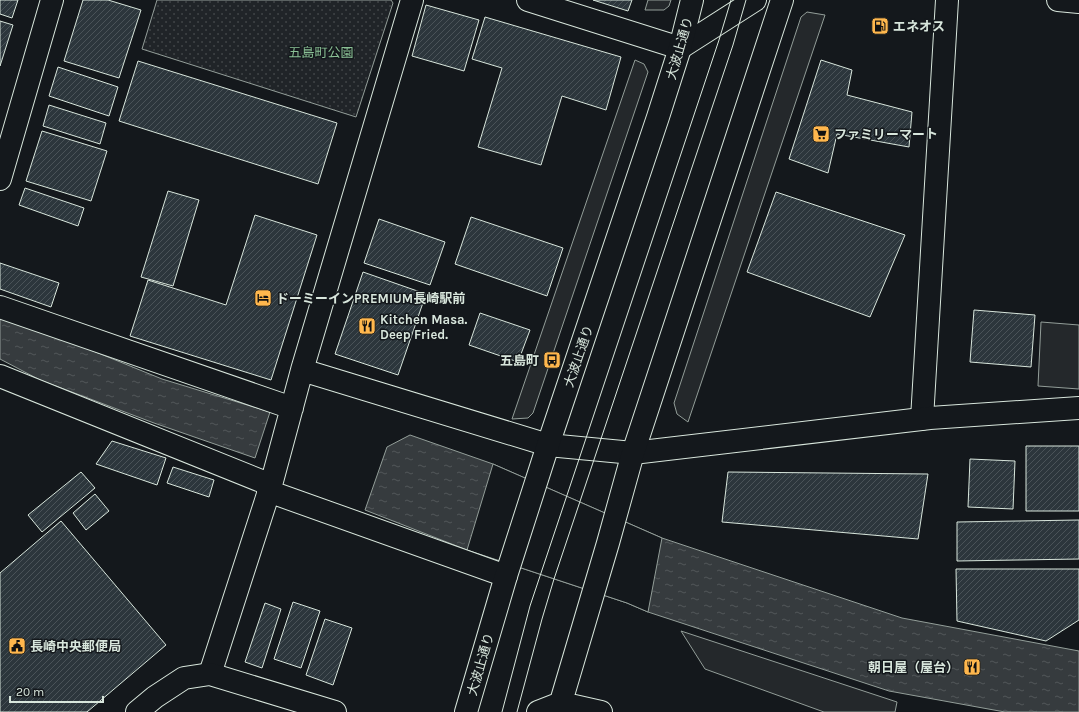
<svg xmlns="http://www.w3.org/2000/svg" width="1079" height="712" font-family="Karla,'Noto Sans JP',sans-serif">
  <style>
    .park { fill: url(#park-dots); stroke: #939e99 }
    .parking { fill: #24282b; stroke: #939e99 }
    .water { fill: url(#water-ripples); stroke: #939e99 }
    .pier { fill: #14181c; stroke: #939e99 }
    .building { fill: url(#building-hatch); stroke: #d8e6dc }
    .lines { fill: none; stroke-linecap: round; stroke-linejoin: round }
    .street-casing { stroke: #d8e6dc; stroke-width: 24 }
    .secondary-casing { stroke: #d8e6dc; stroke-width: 24 }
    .highway-casing { stroke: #d8e6dc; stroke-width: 24 }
    .street { stroke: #14181c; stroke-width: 22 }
    .secondary { stroke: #14181c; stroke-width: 22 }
    .highway { stroke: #14181c; stroke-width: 22 }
    .tram { stroke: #d8e6dc; stroke-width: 1 }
    .labels { text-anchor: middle; stroke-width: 3; stroke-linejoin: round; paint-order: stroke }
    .poi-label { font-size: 13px; font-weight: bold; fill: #d8e6dc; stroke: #14181c; text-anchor: start }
    .street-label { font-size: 13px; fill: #d8e6dc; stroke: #14181c }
    .park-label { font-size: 13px; fill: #8ac095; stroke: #14181c }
  </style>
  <defs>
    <pattern id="park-dots" width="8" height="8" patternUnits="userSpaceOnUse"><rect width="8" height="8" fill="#202428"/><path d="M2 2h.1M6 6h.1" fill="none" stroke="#404447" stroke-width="1.8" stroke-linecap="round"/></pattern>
    <pattern id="water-ripples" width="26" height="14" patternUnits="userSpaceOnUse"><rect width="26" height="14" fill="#363b3e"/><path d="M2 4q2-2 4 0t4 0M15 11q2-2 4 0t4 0" fill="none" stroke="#525759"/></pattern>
    <pattern id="building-hatch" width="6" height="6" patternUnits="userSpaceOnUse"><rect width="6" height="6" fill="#2c363c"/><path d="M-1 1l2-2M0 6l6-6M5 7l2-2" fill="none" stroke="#4a5358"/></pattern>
  </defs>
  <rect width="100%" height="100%" fill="#14181c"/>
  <path class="park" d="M157,0h234l2,3 -37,114 -214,-68z"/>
  <path class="parking" d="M648,0h23l-2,6 -5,4h-19z
    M807,12l18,3 -137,407 -11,-8 -3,-11 127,-386z
    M635,60l9,4 4,8 -115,341 -5,5 -16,1z
    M1041,322l38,3v64l-41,-3z
    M681,631l216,71 -2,10h-71l-119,-43z"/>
  <path class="water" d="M0,313l162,66 108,33 -15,46 -101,-35 -114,-43 -40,-21z
    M410,435l83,29 169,74 240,80 177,33v61h-74l-116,-21 -241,-79 -21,-9 -160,-53 -102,-40 22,-63z"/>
  <path class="pier" d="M493,464l169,74 -14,74 -21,-9 -160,-53z"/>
  <path class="building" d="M0,0h18l-6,18 -12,-4z
    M83,0h25l33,10 -22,68 -55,-17z
    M593,0h39l-4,11z
    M426,5l53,15 -15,51 -52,-15z
    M485,17l136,40 -15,53 -44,-14 -21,69 -63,-18 24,-79 -30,-9z
    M0,21l13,4 -13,41z
    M821,60l31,10 -5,25 65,17 -3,35 -72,-13 -9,39 -39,-14z
    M138,61l199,62 -19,61 -199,-63z
    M58,67l60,20 -9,29 -60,-20z
    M49,105l57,18 -6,21 -57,-18z
    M42,131l65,20 -16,50 -65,-20z
    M25,188l59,20 -6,18 -59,-21z
    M168,191l31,9 -26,86 -32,-9z
    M776,192l129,43 -35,82 -123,-45z
    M255,215l62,20 -46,145 -141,-44 18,-56 78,25z
    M471,217l92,31 -16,48 -92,-32z
    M379,219l66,23 -15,43 -66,-22z
    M0,263l59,20 -8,24 -51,-18z
    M363,272l63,22 -28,81 -63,-21z
    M974,310l61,5 -4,52 -61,-5z
    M480,313l50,17 -12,32 -49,-17z
    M112,441l54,17 -9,27 -61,-21z
    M1026,446h53v65h-53z
    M970,459l45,2 -2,48 -45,-2z
    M173,467l41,13 -5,17 -42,-14z
    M81,472l14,16 -53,44 -14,-17z
    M728,472l200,2 -10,65 -196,-17z
    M95,494l14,17 -23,19 -13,-17z
    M1079,520v39l-122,2v-39z
    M61,521l105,124 -79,67h-87v-139z
    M956,569h123v51l-33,21 -89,-20z
    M293,602l27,9 -19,57 -27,-9z
    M265,603l16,6 -19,59 -17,-6z
    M325,619l27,9 -19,57 -27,-10z"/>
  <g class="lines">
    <defs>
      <path id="street" d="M0,179l52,-179
        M0,307l292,101
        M302,370l246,75
        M0,376l271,109
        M922,419l25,-419
        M268,491l238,85
        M210,674l61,-189 31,-115 110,-370"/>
      <path id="secondary" d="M528,0l152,48 75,-48
        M1058,0l21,2
        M548,445l85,8 297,-35 149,-10
        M137,712l18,-15 29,-19 26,-4 125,38"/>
      <path id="highway" d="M466,712l40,-136 42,-131 110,-328 22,-69 12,-48
        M538,712l23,-9 40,9
        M558,712l50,-169 25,-90 149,-453"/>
    </defs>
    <use href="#street" class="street-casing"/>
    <use href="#secondary" class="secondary-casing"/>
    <use href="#highway" class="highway-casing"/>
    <use href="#street" class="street"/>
    <use href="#secondary" class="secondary"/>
    <use href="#highway" class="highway"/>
    <path class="tram" d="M502,712l28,-106 189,-566 12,-40
      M517,712l25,-93 12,-40 179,-534 13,-45"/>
  </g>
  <defs>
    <symbol id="fuel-square" viewBox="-11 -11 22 22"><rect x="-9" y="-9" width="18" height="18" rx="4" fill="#ffb74d" stroke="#14181c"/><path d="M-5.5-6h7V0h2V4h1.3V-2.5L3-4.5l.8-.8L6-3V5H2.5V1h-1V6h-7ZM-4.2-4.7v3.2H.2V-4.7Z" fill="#111"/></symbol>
    <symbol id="supermarket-square" viewBox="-11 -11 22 22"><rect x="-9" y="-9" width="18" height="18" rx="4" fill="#ffb74d" stroke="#14181c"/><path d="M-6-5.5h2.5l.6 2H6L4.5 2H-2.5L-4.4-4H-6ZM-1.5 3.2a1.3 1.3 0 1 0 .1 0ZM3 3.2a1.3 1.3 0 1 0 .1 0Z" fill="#111"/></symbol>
    <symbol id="hotel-square" viewBox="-11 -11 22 22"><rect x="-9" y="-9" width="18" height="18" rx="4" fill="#ffb74d" stroke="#14181c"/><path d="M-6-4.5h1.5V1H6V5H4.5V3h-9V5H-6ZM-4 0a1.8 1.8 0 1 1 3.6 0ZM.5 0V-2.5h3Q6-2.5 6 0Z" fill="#111"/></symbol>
    <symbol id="restaurant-square" viewBox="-11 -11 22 22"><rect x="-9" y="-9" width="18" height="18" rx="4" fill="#ffb74d" stroke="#14181c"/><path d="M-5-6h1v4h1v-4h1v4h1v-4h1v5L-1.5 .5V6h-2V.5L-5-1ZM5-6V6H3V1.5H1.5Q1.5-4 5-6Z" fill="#111"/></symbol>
    <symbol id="bus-square" viewBox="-11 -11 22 22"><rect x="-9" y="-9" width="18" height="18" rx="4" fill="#ffb74d" stroke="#14181c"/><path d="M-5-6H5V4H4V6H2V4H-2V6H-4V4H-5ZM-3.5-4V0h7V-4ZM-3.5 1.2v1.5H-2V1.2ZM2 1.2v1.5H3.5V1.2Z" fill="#111"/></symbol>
    <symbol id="civic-square" viewBox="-11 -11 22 22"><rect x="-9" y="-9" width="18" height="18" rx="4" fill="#ffb74d" stroke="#14181c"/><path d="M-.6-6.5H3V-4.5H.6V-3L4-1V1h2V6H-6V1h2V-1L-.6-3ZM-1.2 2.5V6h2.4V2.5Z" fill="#111"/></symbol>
  </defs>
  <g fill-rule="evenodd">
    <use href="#fuel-square" x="870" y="16" width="20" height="20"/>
    <use href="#supermarket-square" x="811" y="124" width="20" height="20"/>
    <use href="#hotel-square" x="253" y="288" width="20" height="20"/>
    <use href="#restaurant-square" x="357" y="316" width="20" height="20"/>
    <use href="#bus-square" x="542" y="350" width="20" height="20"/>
    <use href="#civic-square" x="7" y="636" width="20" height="20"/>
    <use href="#restaurant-square" x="962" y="657" width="20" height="20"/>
  </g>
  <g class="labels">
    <g class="poi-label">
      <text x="893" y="31">エネオス</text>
      <text x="834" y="139">ファミリーマート</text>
      <text x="276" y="303">ドーミーインPREMIUM長崎駅前</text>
      <text x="380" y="324">Kitchen Masa.<tspan x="380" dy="15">Deep Fried.</tspan></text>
      <text x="539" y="365" text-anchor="end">五島町</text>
      <text x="30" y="651">長崎中央郵便局</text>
      <text x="959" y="672" text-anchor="end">朝日屋（屋台）</text>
    </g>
    <g class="street-label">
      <text transform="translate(679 48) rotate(-74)" y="5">大波止通り</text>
      <text transform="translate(578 356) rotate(-71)" y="5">大波止通り</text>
      <text transform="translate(480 664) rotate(-74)" y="5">大波止通り</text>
    </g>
    <g class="park-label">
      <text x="321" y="57">五島町公園</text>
    </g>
  </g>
  <path d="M10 696v6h93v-6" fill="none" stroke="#d8e6dc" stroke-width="2"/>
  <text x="16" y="696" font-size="12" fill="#d8e6dc" stroke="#14181c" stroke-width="3" paint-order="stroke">20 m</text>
</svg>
